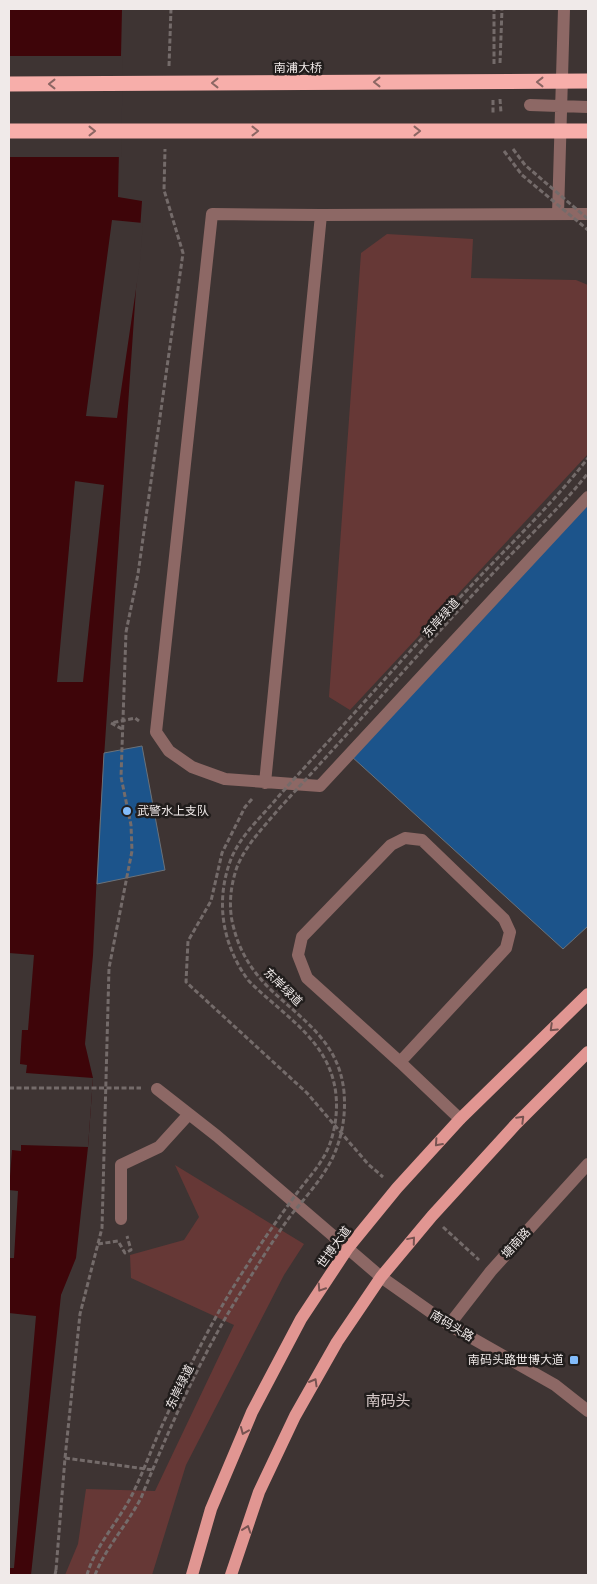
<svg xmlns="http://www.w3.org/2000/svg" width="597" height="1584" font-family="'Source Sans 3','Noto Sans SC',sans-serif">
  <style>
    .green { fill: #663836 }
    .water { fill: #3e0509 }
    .pier { fill: #3e3433 }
    .building { fill: #1c548b; stroke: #6b727a }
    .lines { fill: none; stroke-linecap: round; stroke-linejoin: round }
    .path { stroke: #746b6a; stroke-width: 3; stroke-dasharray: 5 2.5; stroke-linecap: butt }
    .minor { stroke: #8d6865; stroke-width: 12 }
    .major { stroke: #e19692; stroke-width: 12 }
    .path-bridge { stroke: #746b6a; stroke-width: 3; stroke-dasharray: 5 2.5; stroke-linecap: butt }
    .highway-bridge { stroke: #f7aeaa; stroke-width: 15 }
    .oneway { stroke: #8c6663 }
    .oneway2 { stroke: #775351 }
    .poi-dot { fill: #83bcfb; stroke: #211d1c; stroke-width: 2 }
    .labels { text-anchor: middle; stroke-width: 5; stroke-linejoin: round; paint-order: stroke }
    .street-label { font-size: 12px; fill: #f0eae9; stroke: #211d1c }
    .poi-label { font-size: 12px; fill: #f0eae9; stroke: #211d1c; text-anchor: start }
    .quarter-label { font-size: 15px; fill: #d8cbca; stroke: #211d1c }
  </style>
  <rect width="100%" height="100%" fill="#3e3433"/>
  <path class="green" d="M387,234l86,5 -2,39 105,2 12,5v169l-238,256 -21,-13 32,-444z
    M175,1165l129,79 -20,31 -98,190 -34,110h-87l13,-31 8,-55 69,2 79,-166 -103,-47 -1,-23 54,-15 15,-23z"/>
  <path class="water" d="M9,9h113l-4,188 24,4 -43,629 -6,125 -8,89 8,34 -5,69 -12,111 -15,37 -30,280h-22z"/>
  <path class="pier" d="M9,56h114l-2,101h-112z
    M112,220l31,3 -3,39 -23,156 -31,-2z
    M75,481l29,4 -21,197h-26z
    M9,953l25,2 -6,75h-6l-2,34 7,1 -1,8 67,5 -5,69 -67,-2v6l-9,-1 -3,40 9,1 -4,67h-5z
    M9,1313l27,3 -22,252h-5z"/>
  <path class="building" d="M588,497v429l-25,23 -212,-193z
    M142,746l23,124 -68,14 7,-131z"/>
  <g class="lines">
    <path class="path" d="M169,66l2,-57
      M126,632l12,-58 45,-321 -19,-63 1,-41
      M122,729l-11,-6 24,-5 4,3
      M252,799l-7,8 -23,46 -11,48 -23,40 -2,41 121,111 61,71 15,13
      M9,1088h132
      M443,1227l36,33
      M98,1244l20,-3 7,12 6,-3 -4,-14
      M65,1458l88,12
      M55,1575l1,-5"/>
    <path class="minor" d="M530,105l58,2
      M558,214l6,-205
      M321,215l-109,-1 -56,518 13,19 23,16 33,12 95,7 268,-289
      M265,783l56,-568 267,-1
      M400,1062l106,-114 4,-16 -6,-13 -82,-79 -17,-2 -14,7 -89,92 -4,18 9,23 93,84 60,57
      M157,1089l60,47 164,141 68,48 106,60 33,26
      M121,1219v-54l38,-18 30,-33
      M449,1325l42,-54 97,-107"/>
    <path class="major" d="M192,1575l19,-66 41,-97 49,-93 47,-71 49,-60 63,-69 128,-125
      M231,1575l28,-83 36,-76 42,-74 44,-65 51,-61 84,-92 72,-72"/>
    <path class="path-bridge" d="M500,63l2,-54
      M494,64v-55
      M500,99l1,14
      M493,100v14
      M513,149l12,16 63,54
      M504,151l18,24 66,55
      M56,1570l9,-112 15,-144 22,-86 7,-260 23,-117 -1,-26 -10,-48 5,-145
      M87,1575c8,-29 32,-54 46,-82 12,-25 21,-51 33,-76 24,-52 50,-105 82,-153 15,-24 32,-48 49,-71 11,-15 25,-29 32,-47 8,-20 10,-46 4,-67 -12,-44 -55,-68 -85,-99 -26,-36 -33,-79 -17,-121 9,-22 26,-38 41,-55 17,-20 35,-39 53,-59 48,-52 94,-105 143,-156 40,-43 84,-84 120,-131
      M95,1575c11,-28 32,-50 46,-77 30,-74 62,-147 105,-214 15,-24 29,-47 45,-69 14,-17 31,-36 41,-56 10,-21 14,-43 12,-67 -5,-51 -42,-72 -75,-104 -17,-17 -29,-36 -35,-59 -6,-20 -4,-42 3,-62 9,-22 25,-38 40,-56 17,-19 34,-37 51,-56 57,-62 111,-125 169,-186 30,-32 64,-61 91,-96"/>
    <path class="highway-bridge" d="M9,84l579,-3
      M9,131h579"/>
  </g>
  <defs><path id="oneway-chevron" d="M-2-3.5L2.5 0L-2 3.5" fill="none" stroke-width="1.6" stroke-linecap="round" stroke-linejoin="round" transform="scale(1.25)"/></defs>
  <g class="oneway">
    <use href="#oneway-chevron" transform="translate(377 82) rotate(180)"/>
    <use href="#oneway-chevron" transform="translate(540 82) rotate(180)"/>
    <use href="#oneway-chevron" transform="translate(215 83) rotate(180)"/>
    <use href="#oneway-chevron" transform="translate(52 84) rotate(180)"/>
    <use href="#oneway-chevron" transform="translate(92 131)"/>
    <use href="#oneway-chevron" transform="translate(255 131)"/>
    <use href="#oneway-chevron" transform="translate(417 131)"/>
  </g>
  <g class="oneway2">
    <use href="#oneway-chevron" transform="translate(553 1028) rotate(136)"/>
    <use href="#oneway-chevron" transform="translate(521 1119) rotate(-45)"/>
    <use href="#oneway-chevron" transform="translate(438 1143) rotate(132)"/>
    <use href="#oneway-chevron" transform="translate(412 1240) rotate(-50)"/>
    <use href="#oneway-chevron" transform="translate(321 1288) rotate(123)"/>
    <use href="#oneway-chevron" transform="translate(314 1382) rotate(-60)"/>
    <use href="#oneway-chevron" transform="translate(244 1431) rotate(113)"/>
    <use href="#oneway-chevron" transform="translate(247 1529) rotate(-71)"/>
  </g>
  <g class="poi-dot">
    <circle cx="127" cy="811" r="5"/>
    <rect x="569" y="1355" width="10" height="10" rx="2.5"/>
  </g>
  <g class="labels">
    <g class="street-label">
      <text x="298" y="72">南浦大桥</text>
      <text transform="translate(441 618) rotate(-48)" y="4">东岸绿道</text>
      <text transform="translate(283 987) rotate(44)" y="4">东岸绿道</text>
      <text transform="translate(516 1243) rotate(-48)" y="4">塘南路</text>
      <text transform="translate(334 1247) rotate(-54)" y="4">世博大道</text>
      <text transform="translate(452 1326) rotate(31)" y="4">南码头路</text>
      <text transform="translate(180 1387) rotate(-64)" y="4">东岸绿道</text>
    </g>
    <g class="poi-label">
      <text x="137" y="815">武警水上支队</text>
      <text x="564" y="1364" text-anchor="end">南码头路世博大道</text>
    </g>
    <g class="quarter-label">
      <text x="388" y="1406">南码头</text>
    </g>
  </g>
  <rect width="597" height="1584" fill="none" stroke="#f0eae9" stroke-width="20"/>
</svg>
